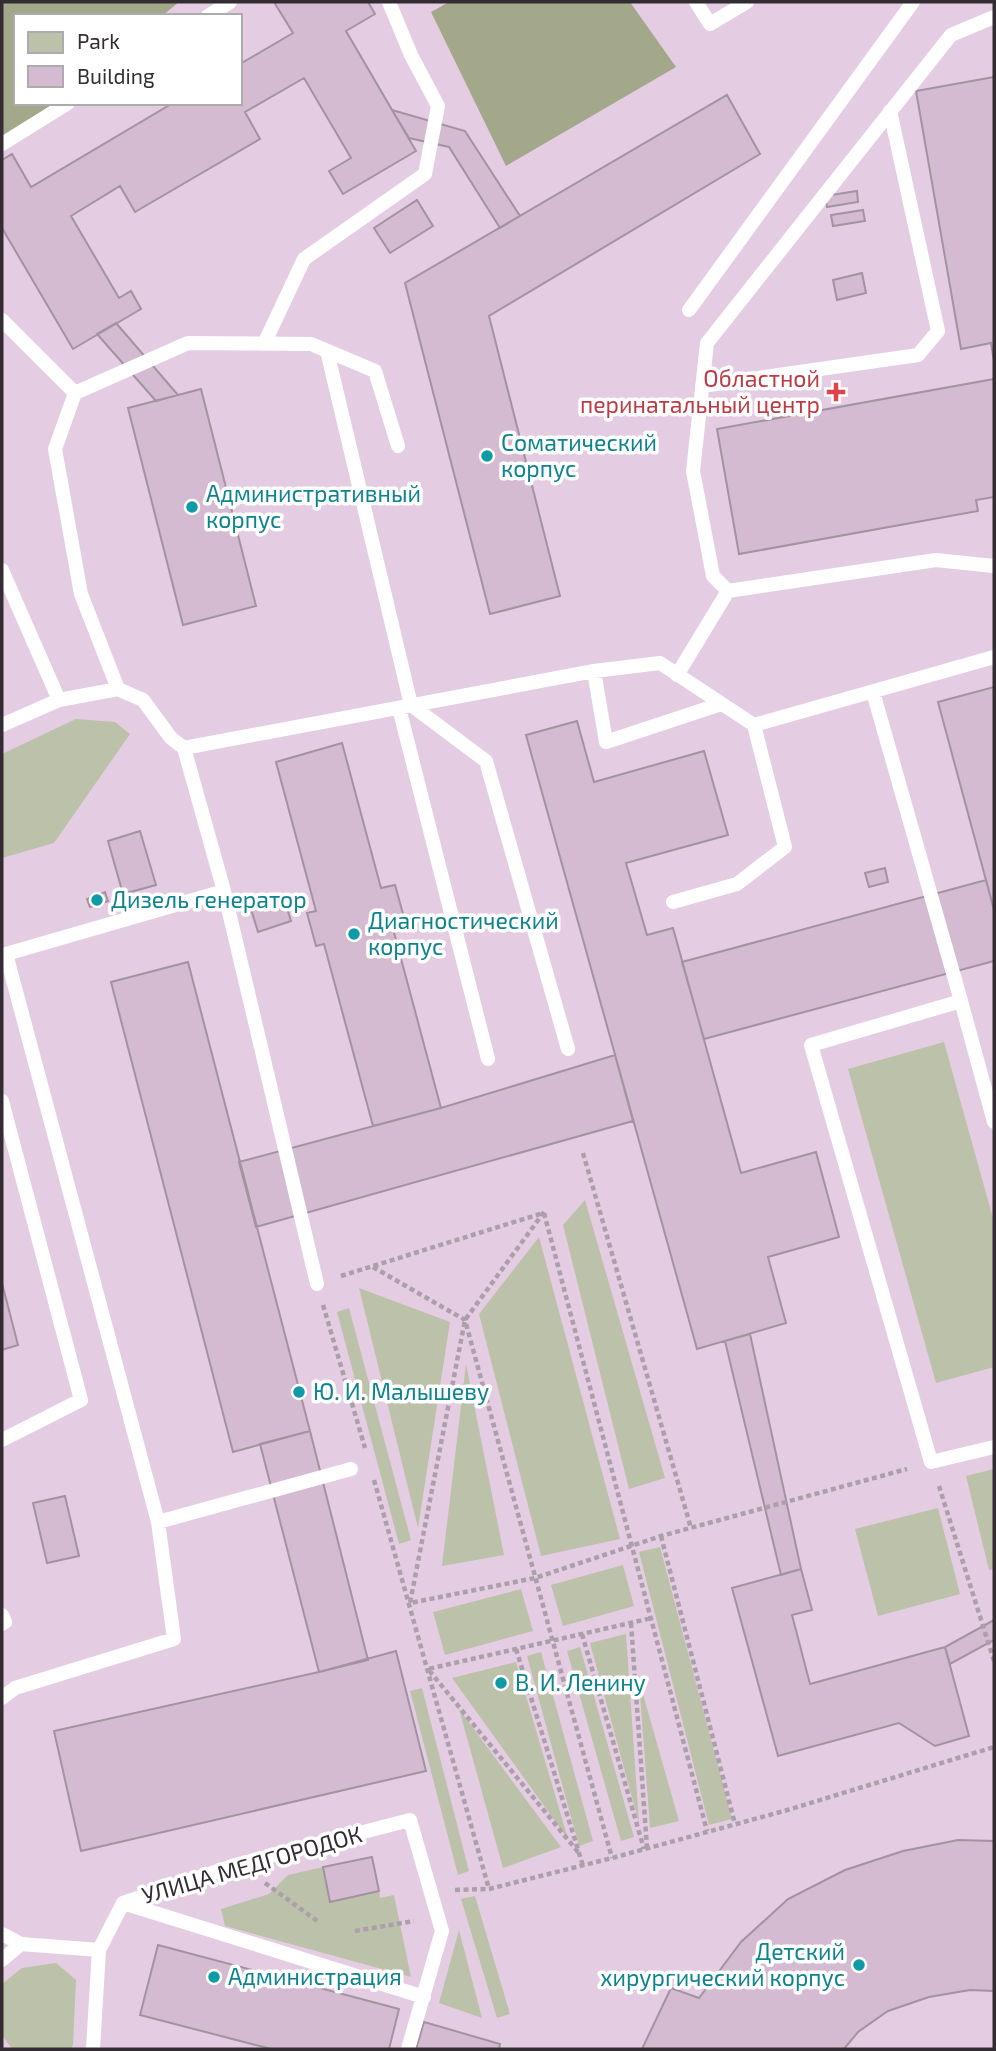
<svg xmlns="http://www.w3.org/2000/svg" width="996" height="2051" font-family="'Exo 2',sans-serif">
  <style>
    .built { fill: #e4cde2 }
    .green { fill: #bcc1a9 }
    .forest { fill: #a3a88b }
    .building { fill: #d4bbd1; stroke: #a393a1; stroke-width: 2 }
    .lines { fill: none; stroke-linecap: round; stroke-linejoin: round }
    .path { stroke: #ac9fab; stroke-width: 4.5; stroke-dasharray: 5 3.5; stroke-linecap: butt }
    .lane { stroke: #fff; stroke-width: 14 }
    .health-dot { fill: #e0444e; stroke: #fff; stroke-width: 2.5 }
    .culture-dot { fill: #0f9aa8; stroke: #fff; stroke-width: 2.5 }
    .labels { text-anchor: middle; stroke-width: 7; stroke-linejoin: round; paint-order: stroke }
    .health-label { font-size: 23px; fill: #be3a42; stroke: #fff; text-anchor: end }
    .culture-label { font-size: 23px; fill: #0d838f; stroke: #fff; text-anchor: start }
    .street-label { font-size: 23px; fill: #332c32; stroke: #fff }
  </style>
  <rect width="100%" height="100%" fill="#ead9e8"/>
  <path class="built" d="M111,2h883v2047h-992v-1935l14,-11h224v-87h-142z"/>
  <path class="green" d="M76,719l39,3 15,12 -76,109 -52,15v-104z
    M944,1042l50,180v145l-58,16 -88,-314z
    M585,1200l80,278 -36,11 -66,-264z
    M539,1237l81,302 -79,17 -62,-242z
    M359,1288l91,34 -32,206z
    M349,1308l62,232 -12,4 -62,-232z
    M466,1364l38,191 -62,11z
    M994,1469v100l-5,1 -23,-94z
    M938,1508l22,86 -82,22 -23,-87z
    M660,1547l72,272 -23,6 -70,-273z
    M623,1565l11,41 -71,20 -12,-41z
    M521,1589l12,42 -88,24 -12,-43z
    M626,1634l13,189 -49,-180z
    M580,1647l54,190 -13,4 -54,-190z
    M541,1652l52,189 -14,5 -52,-190z
    M516,1662l52,177 -116,-161z
    M639,1680l40,141 -29,7z
    M422,1688l47,183 -11,4 -48,-184z
    M459,1709l102,138 -58,21z
    M323,1867l7,34 49,-10 1,7 14,-3 17,82 -186,-51 -4,-17 48,-15 19,-19z
    M475,1896l35,118 -13,4 -36,-119z
    M459,1930l23,88 -43,-15z
    M56,1963l20,17 -3,65 -2,4h-59l-10,-14v-51l20,-16z"/>
  <path class="forest" d="M2,2h177l-17,14h-146v87h38l-52,43z
    M449,2h181l46,65 -170,99 -75,-154z"/>
  <path class="building" d="M274,2h94l7,12 -29,17 70,120 -73,43 -14,-23 22,-13 -47,-80 -59,34 15,27 -125,73 -15,-26 -49,30 48,82 12,-7 10,18 -68,40 -71,-121v-68l10,-6 19,33 142,-84h67v-39l53,-31z
    M994,77v284l-3,-18 -30,6 -45,-258z
    M727,95l33,59 -271,162 71,280 -70,18 -85,-331z
    M392,110l73,21 55,85 -20,12 -51,-81 -40,-9z
    M857,191l1,11 -31,5 -2,-11z
    M417,200l16,26 -43,27 -16,-25z
    M863,210l2,11 -32,5 -2,-11z
    M862,273l4,20 -29,7 -4,-20z
    M116,323l62,72 -22,6 -59,-67z
    M994,379v118l-18,3 2,11 -239,43 -22,-125z
    M201,389l55,217 -73,19 -55,-217z
    M994,687v223l-56,-208z
    M577,721l17,61 110,-31 24,84 -102,28 21,72 26,-7 68,245 75,-21 23,85 -71,20 18,66 -89,26 -171,-614z
    M342,743l39,145 14,-3 10,36 -13,4 49,183 -68,18 -49,-182 -8,2 -9,-33 9,-2 -40,-149z
    M140,831l16,54 -33,9 -15,-53z
    M885,868l3,14 -19,5 -4,-14z
    M986,880l8,30v51l-290,78 -22,-77z
    M105,892l3,9 -18,6 -3,-8z
    M283,895l8,26 -33,11 -8,-26z
    M188,962l122,469 -77,21 -122,-470z
    M615,1055l18,66 -377,106 -17,-65 202,-54z
    M2,1283l16,62 -16,5z
    M750,1334l51,235 -20,6 -56,-234z
    M310,1431l58,229 -49,12 -59,-228z
    M65,1496l14,60 -32,7 -14,-60z
    M801,1569l11,41 -20,5 18,69 135,-37 24,89 -34,10 -36,-23 -121,33 -46,-168z
    M994,1620v20l-44,24 -5,-17z
    M396,1651l30,120 -345,80 -27,-120 265,-59z
    M958,1840l36,1v150l-24,-1 -41,7 -41,14 -30,21 -14,17h-202l29,-61 28,10 42,-56 47,-43 57,-29 58,-19z
    M372,1857l7,34 -49,11 -7,-35z
    M158,1945l241,64 -10,40h-118l-131,-34z
    M424,2022l76,22 -1,5h-83z"/>
  <g class="lines">
    <path class="path" d="M583,1153l108,375
      M544,1212l-79,108 -55,283 125,-25 126,-42 246,-67
      M544,1213l163,618
      M373,1267l92,53 147,538
      M341,1276l202,-63
      M323,1305l42,143
      M374,1480l115,409
      M939,1486l55,175
      M661,1536l74,288
      M631,1623l16,225
      M582,1634l62,215
      M516,1649l67,217
      M578,1852l-150,-183 224,-51
      M265,1883l55,40
      M455,1890l34,-1 123,-31 172,-47 210,-64
      M355,1931l59,-10"/>
    <path class="lane" d="M696,2l14,22 37,-22
      M208,16l22,-14
      M2,144l66,-41
      M689,310l224,-308
      M2,320l73,73
      M264,344l40,-85 121,-85 13,-68 -27,-51 -22,-53
      M327,351l84,354 75,56 82,288
      M702,386l216,-31 20,-24 -48,-220
      M2,570l57,130
      M728,591l-15,-15 -20,-105 14,-128 244,-308 43,-18
      M594,671l12,71 115,-38
      M677,675l51,-84 208,-31 58,6
      M118,689l25,11 28,38 13,10
      M873,692l88,309
      M399,708l89,351
      M2,725l57,-25 59,-11 -37,-95 -26,-145 20,-56 113,-50 123,1 64,27 23,75
      M673,902l64,-18 48,-37 -31,-122
      M2,1101l79,299 -79,40
      M994,1122l-33,-121 -150,44 120,417 63,-15
      M317,1284l-93,-393 -40,-143 410,-77 66,-8 94,62 240,-68
      M158,1522l193,-53
      M2,1615l3,7 -3,2
      M2,1698l13,-10 159,-49 -16,-117 -152,-568 218,-63
      M123,1903l301,94
      M2,1934l19,10
      M2,1960l19,-16 78,6 24,-47 116,-39 171,-44 32,111 -34,118
      M93,2049l6,-99"/>
  </g>
  <path class="health-dot" d="M832.5 381.5h7v7h7v7h-7v7h-7v-7h-7v-7h7z"/>
  <g class="culture-dot">
    <circle cx="487" cy="456" r="7"/>
    <circle cx="192" cy="507" r="7"/>
    <circle cx="97" cy="900" r="7"/>
    <circle cx="354" cy="934" r="7"/>
    <circle cx="299" cy="1392" r="7"/>
    <circle cx="501" cy="1683" r="7"/>
    <circle cx="859" cy="1965" r="7"/>
    <circle cx="214" cy="1977" r="7"/>
  </g>
  <g class="labels">
    <g class="health-label">
      <text x="820" y="387">Областной<tspan x="820" dy="26">перинатальный центр</tspan></text>
    </g>
    <g class="culture-label">
      <text x="501" y="451">Соматический<tspan x="501" dy="26">корпус</tspan></text>
      <text x="206" y="502">Административный<tspan x="206" dy="26">корпус</tspan></text>
      <text x="111" y="908">Дизель генератор</text>
      <text x="368" y="929">Диагностический<tspan x="368" dy="26">корпус</tspan></text>
      <text x="313" y="1400">Ю. И. Малышеву</text>
      <text x="515" y="1691">В. И. Ленину</text>
      <text x="845" y="1960" text-anchor="end">Детский<tspan x="845" dy="26">хирургический корпус</tspan></text>
      <text x="228" y="1985">Администрация</text>
    </g>
    <g class="street-label">
      <text transform="translate(252 1865) rotate(-16)" y="8">УЛИЦА МЕДГОРОДОК</text>
    </g>
  </g>
  <rect width="996" height="2051" fill="none" stroke="#332c32" stroke-width="7"/>
  <rect x="14" y="14" width="228" height="91" fill="#ffffff" stroke="#adabad" stroke-width="2"/>
  <rect x="28" y="32" width="35" height="21" fill="#bcc1a9" stroke="#adabad" stroke-width="2"/>
  <text x="77" y="49" font-size="21" fill="#332c32">Park</text>
  <rect x="28" y="66" width="35" height="21" fill="#d4bbd1" stroke="#adabad" stroke-width="2"/>
  <text x="77" y="84" font-size="21" fill="#332c32">Building</text>
</svg>
